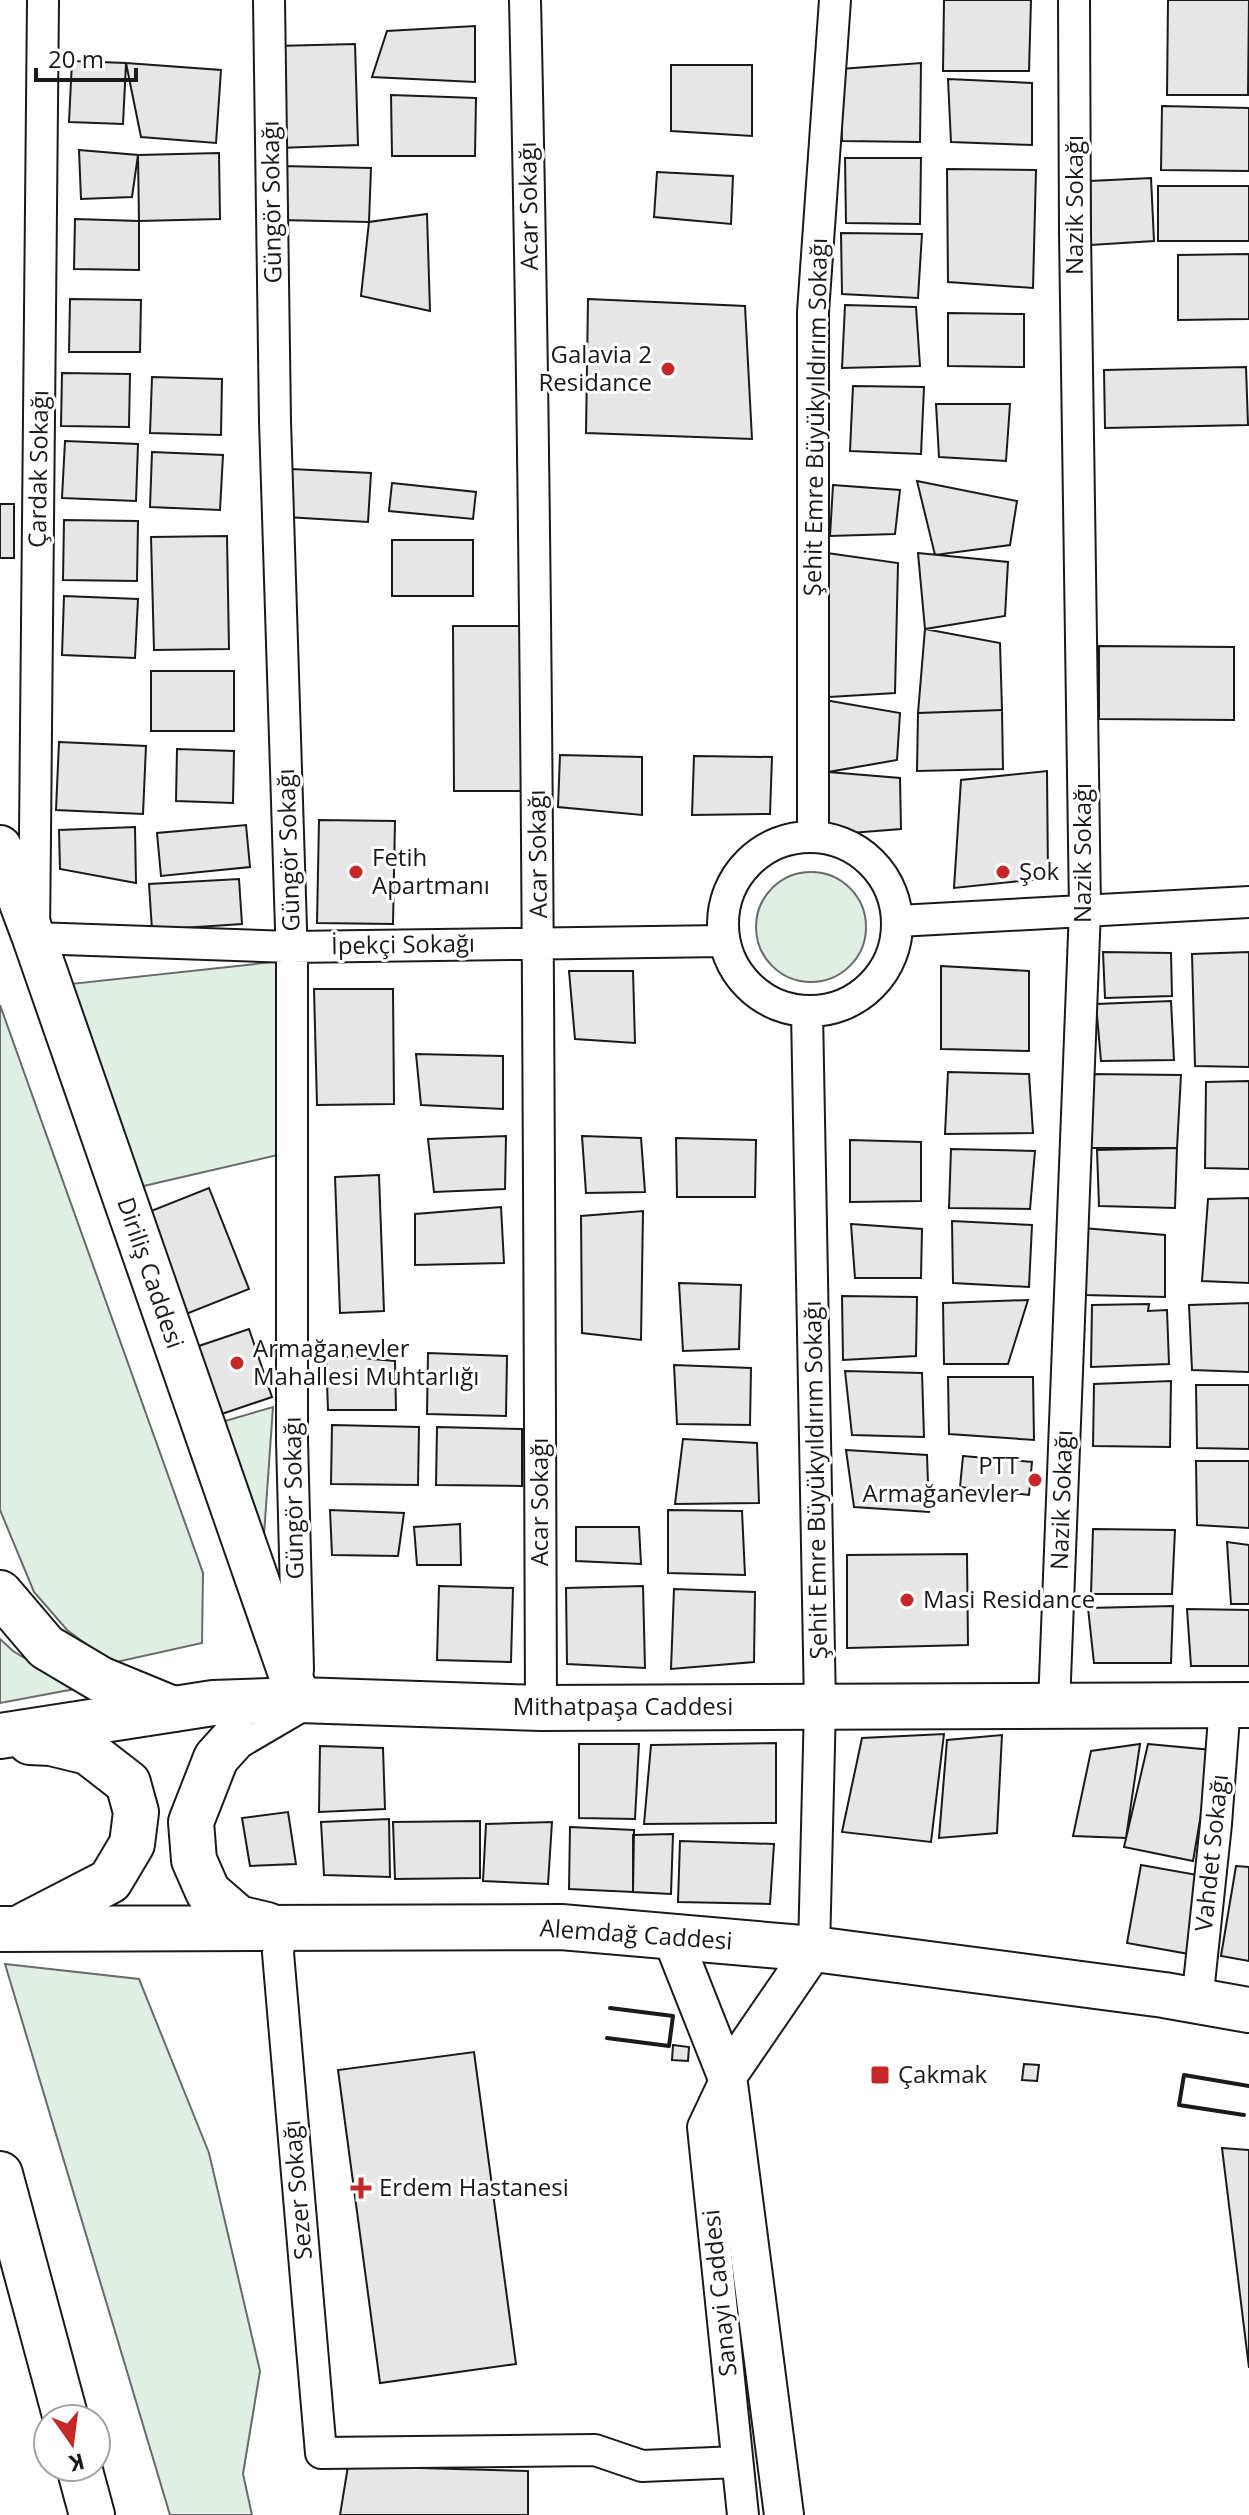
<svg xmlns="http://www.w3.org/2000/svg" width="1249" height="2515" font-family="'Open Sans',sans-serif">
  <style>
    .green { fill: #e0efe3; stroke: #6a6a6a; stroke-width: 2 }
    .building { fill: #e6e6e6; stroke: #1a1a1a; stroke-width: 2 }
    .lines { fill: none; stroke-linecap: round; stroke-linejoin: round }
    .minor-casing { stroke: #1a1a1a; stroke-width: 34 }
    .tertiary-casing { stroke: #1a1a1a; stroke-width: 42 }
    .secondary-casing { stroke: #1a1a1a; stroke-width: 46 }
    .primary-casing { stroke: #1a1a1a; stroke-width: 48 }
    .motorway-casing { stroke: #1a1a1a; stroke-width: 48 }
    .minor { stroke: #fff; stroke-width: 30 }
    .tertiary { stroke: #fff; stroke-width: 38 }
    .secondary { stroke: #fff; stroke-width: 42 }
    .primary { stroke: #fff; stroke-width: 44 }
    .motorway { stroke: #fff; stroke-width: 44 }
    .wall { stroke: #1a1a1a; stroke-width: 4 }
    .poi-dot { fill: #c62828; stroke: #fff; stroke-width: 3 }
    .labels { text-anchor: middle; stroke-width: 6; stroke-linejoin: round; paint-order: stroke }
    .street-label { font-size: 24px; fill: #1a1a1a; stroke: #fff }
    .poi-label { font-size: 24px; fill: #1a1a1a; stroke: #fff; text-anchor: start }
  </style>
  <rect width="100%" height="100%" fill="#fff"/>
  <path class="green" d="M756 927a55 55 0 1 1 110 0a55 55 0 1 1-110 0Z
    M292,960l3,191 -173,40 -61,-206z
    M0,1005l203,568 -1,70 -90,20 -45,-33 -33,-38 -34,-82z
    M273,1407l-9,128 -20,1 -29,-112z
    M0,1639l13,12 62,38 -75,14z
    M5,1964l134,15 70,174 51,218 -17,103 9,41h-82z"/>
  <path class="building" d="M944,0h87l-2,71h-86z
    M1168,0h81l-1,95h-81z
    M475,26v56l-103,-5 15,-46z
    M355,44l3,101 -79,3 -3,-102z
    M72,61l54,2 -3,61 -54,-2z
    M126,63l95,7 -5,73 -75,-6z
    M921,63l-1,79 -78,-1 -2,-72z
    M671,65h81v71l-81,-5z
    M948,79l84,4v62l-81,-3z
    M391,95l85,3 -1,58h-83z
    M1162,106l87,2v63l-88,-1z
    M79,150l59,5 -6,42 -51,2z
    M219,153l1,66 -81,2 -1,-66z
    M845,158h76l-1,66 -74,-1z
    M281,166l90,2 -2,54 -89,-2z
    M947,169l89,1 -3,118 -85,-6z
    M657,172l76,4 -2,48 -77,-7z
    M1151,178l3,63 -63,4 -1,-64z
    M1158,186h91v55h-91z
    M427,214l3,97 -69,-15 8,-74z
    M75,219l64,2v49l-65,-1z
    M841,233l81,1 -4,64 -76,-4z
    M1249,254v65l-71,1v-65z
    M70,299l71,1 -1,52h-71z
    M588,299l157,7 7,133 -166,-6z
    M845,305l71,2 4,59 -78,2z
    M948,313l76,1v53l-76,-1z
    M1246,367l2,58 -143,3 -1,-58z
    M62,373l68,1 -1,53 -68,-1z
    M152,377l70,2 -1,56 -71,-2z
    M853,386l71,1 -3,67 -71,-3z
    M936,404h74l-4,57 -67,-4z
    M65,441l73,3 -2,57 -74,-3z
    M152,452l71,3 -3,55 -70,-3z
    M291,469l80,4 -3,49 -81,-5z
    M917,481l100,20 -7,44 -75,10z
    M392,483l84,9 -3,27 -84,-8z
    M833,485l67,5 -5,44 -65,2z
    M0,504h14v54h-14z
    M64,520l74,1 -1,60 -74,-1z
    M227,536l2,113 -75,1 -3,-113z
    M392,540h81v56h-81z
    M827,553l71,10 -3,130 -82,5z
    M918,553l90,9 -3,54 -80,13z
    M64,596l74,3 -3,59 -73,-3z
    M453,626h68l1,165h-68z
    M925,629l75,14 2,67 -84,3z
    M1099,646l135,1v73l-135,-1z
    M151,671h83v60h-83z
    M813,698l87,15 -3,47 -69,12z
    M1002,710l1,59 -86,2 1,-58z
    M59,742l87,4 -3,68 -87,-4z
    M177,749l57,2 -1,52 -57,-2z
    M560,755l82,2v58l-84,-8z
    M694,756l78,1 -2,57 -78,1z
    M1047,771l1,107 -94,10 7,-108z
    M828,772l72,6 1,51 -88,7z
    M319,820l76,1 -2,103 -76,-1z
    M246,825l4,42 -89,9 -4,-43z
    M135,827l1,56 -76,-14 -1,-39z
    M239,879l3,45 -90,6 -3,-46z
    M1103,952l68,1 1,43 -67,2z
    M1249,952v115l-54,-1 -3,-112z
    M941,966l88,5v80l-88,-2z
    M569,971h64l2,72 -60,-4z
    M314,989h79l1,115 -77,1z
    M1171,1001l3,59 -73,1 -5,-57z
    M416,1054l87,2v53l-82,-4z
    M948,1072l81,2 4,59 -88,1z
    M1088,1074l93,1 -4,73h-87z
    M1249,1081v88l-44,-1 1,-86z
    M506,1136l-1,53 -71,3 -6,-53z
    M582,1136l59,2 4,54 -59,1z
    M676,1138l80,2 -1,57h-78z
    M850,1140l71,2v59l-71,1z
    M1177,1148l-2,60 -76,-2 -2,-56z
    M951,1149l84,2 -5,58 -81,-1z
    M379,1175l5,136 -44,2 -5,-136z
    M209,1188l40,101 -68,27 -40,-101z
    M1249,1198v85l-47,-2 6,-82z
    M501,1207l3,56 -89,2v-51z
    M643,1211l-2,129 -59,-7 -1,-117z
    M952,1221l80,4 -3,62 -76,-4z
    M851,1224l71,5 -1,49h-66z
    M1083,1228l82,7v62l-80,-2z
    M679,1283l62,2 -2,64 -56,2z
    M842,1296l75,1 -1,59 -73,4z
    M1028,1300l-20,64h-64l-1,-61z
    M1249,1303v69l-57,-2 -3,-65z
    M1149,1304l-1,7 19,-1 2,54 -78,3 1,-62z
    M249,1329l23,68 -59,20 -23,-68z
    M428,1353l79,3 -1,60 -79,-2z
    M326,1355l69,6 1,49h-68z
    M674,1365l77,3 -1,57 -73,-1z
    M845,1371l77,2 2,64 -72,-2z
    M948,1377h85l1,63 -85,-6z
    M1171,1381l-1,66 -77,-1 1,-62z
    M1196,1385h53v64l-52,-1z
    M332,1425l87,2 -1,58 -87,-1z
    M437,1427l85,2v57l-86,-1z
    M683,1439l74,4 2,60 -84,1z
    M846,1450l81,5 2,57 -75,-5z
    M963,1456l69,6 -3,33 -69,-8z
    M1196,1461h53v67l-52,-3z
    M330,1510l74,3 -6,43 -66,-1z
    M668,1510l74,1 3,64 -77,-2z
    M460,1524l1,41h-44l-3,-38z
    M576,1527h63l2,37 -65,-3z
    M1093,1529l82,1 -3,64h-81z
    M1227,1542l22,3v59h-18z
    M967,1554l1,91 -121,3v-93z
    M439,1586l74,2 -2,74 -74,-2z
    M643,1586l2,82 -78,-4 -1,-76z
    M674,1589l81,3 -1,70 -83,7z
    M1173,1606l-2,57h-77l-6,-55z
    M1187,1609l62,1v56h-58z
    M944,1734l-13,108 -89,-10 20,-94z
    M1002,1735l-5,98 -58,5 8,-98z
    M776,1743v80l-132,1 7,-79z
    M579,1744h60l-4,75 -56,-1z
    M1140,1744l-14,94 -53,-2 18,-85z
    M1148,1744l64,6 -19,111 -69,-14z
    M320,1746l63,2 2,61 -66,3z
    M288,1812l8,52 -46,2 -8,-48z
    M389,1819l1,58 -66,-2 -3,-53z
    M480,1821v57l-85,1 -2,-57z
    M552,1822l-4,62 -65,-3 3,-57z
    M570,1827l64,3 -1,62 -64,-3z
    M673,1834l-2,60 -38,-2v-57z
    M680,1841l94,3 -4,60 -92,-2z
    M1141,1865l62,11 -14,78 -62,-11z
    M1236,1866l13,1v94l-28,-5z
    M673,2045l16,2 -1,14 -16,-1z
    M474,2052l42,312 -136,19 -42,-313z
    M1024,2064l15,1 -2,16 -15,-1z
    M1222,2148l27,2v218z
    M348,2466l180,5v44h-188z"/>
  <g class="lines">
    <defs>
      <path id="minor" d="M43,0l-9,938 258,9 431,-6
        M269,0l6,421 17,539v480l6,230
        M525,0c13,569 14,1139 16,1708
        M813,836v-524l22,-312
        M723 924a87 87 0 1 1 174 0a87 87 0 1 1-174 0Z
        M898,921l351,-19
        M807,1012l13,694 -6,243
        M1054,1705l31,-796 -10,-676 -1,-233
        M281,1928l-3,25 43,500 274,-3 47,16 95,-4
        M1197,2002l19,-178 9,-120
        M727,2076l-24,51 40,388"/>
      <path id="tertiary" d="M672,1937l55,139 57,439
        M727,2076l87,-127"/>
      <path id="secondary" d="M0,847l34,91 265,762"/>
      <path id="primary" d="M0,1736l213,-33 86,-3 242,8 708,-3
        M25,1925l85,-44 22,-37 4,-32 -8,-29 -40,-31 -37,-9 -21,-1
        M267,1925l-29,-7 -30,-26 -14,-32 -3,-38 25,-64 19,-21 58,-34
        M0,1929l561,-2 253,22 350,46 85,15"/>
      <path id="motorway" d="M0,1593l46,54 54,32 73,30
        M0,2174l66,245
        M79,2467l13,48"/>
    </defs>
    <use href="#minor" class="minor-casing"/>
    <use href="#tertiary" class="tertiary-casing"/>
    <use href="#secondary" class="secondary-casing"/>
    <use href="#primary" class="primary-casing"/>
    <use href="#motorway" class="motorway-casing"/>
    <use href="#minor" class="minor"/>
    <use href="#tertiary" class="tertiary"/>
    <use href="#secondary" class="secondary"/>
    <use href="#primary" class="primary"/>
    <use href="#motorway" class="motorway"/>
    <path class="wall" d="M607,2038l62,8 4,-30 -63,-8
      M1244,2115l-65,-10 5,-30 65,11"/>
  </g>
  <g class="poi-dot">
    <circle cx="668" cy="369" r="8"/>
    <circle cx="356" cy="872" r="8"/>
    <circle cx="1003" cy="872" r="8"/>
    <circle cx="237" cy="1363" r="8"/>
    <circle cx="1035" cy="1480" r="8"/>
    <circle cx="907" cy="1600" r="8"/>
    <rect x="870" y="2065" width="20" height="20" rx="4"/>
    <path d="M357 2176h8v8h8v8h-8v8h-8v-8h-8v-8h8z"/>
  </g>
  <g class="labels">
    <g class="street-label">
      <text transform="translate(272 202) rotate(-91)" y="8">Güngör Sokağı</text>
      <text transform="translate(1075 205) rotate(-90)" y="8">Nazik Sokağı</text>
      <text transform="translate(529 206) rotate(-91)" y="8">Acar Sokağı</text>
      <text transform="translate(816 417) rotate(-89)" y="8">Şehit Emre Büyükyıldırım Sokağı</text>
      <text transform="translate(39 469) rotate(-89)" y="8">Çardak Sokağı</text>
      <text transform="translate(289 850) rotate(-92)" y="8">Güngör Sokağı</text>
      <text transform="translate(1083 853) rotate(-90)" y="8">Nazik Sokağı</text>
      <text transform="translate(538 854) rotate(-91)" y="8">Acar Sokağı</text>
      <text transform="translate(403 945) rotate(-1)" y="8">İpekçi Sokağı</text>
      <text transform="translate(150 1273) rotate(71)" y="8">Diriliş Caddesi</text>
      <text transform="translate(816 1480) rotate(-91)" y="8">Şehit Emre Büyükyıldırım Sokağı</text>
      <text transform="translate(294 1498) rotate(-91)" y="8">Güngör Sokağı</text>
      <text transform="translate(1062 1500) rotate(-88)" y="8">Nazik Sokağı</text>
      <text transform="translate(540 1502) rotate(-90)" y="8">Acar Sokağı</text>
      <text x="623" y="1715">Mithatpaşa Caddesi</text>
      <text transform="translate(1212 1853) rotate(-84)" y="8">Vahdet Sokağı</text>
      <text transform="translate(636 1935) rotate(4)" y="8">Alemdağ Caddesi</text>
      <text transform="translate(298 2190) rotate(-95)" y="8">Sezer Sokağı</text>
      <text transform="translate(720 2293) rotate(-96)" y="8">Sanayi Caddesi</text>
    </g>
    <g class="poi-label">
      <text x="652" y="363" text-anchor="end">Galavia 2<tspan x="652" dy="28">Residance</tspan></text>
      <text x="372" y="866">Fetih<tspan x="372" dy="28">Apartmanı</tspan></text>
      <text x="1019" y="880">Şok</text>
      <text x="253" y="1357">Armağanevler<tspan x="253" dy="28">Mahallesi Muhtarlığı</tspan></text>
      <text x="1019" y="1474" text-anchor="end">PTT<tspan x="1019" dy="28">Armağanevler</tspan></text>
      <text x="923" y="1608">Masi Residance</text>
      <text x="898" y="2083">Çakmak</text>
      <text x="379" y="2196">Erdem Hastanesi</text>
    </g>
  </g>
  <g transform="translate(72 2443) rotate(166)"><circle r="38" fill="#ffffff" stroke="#a3a3a3" stroke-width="2"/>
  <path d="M0-6L14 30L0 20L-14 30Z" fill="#c62828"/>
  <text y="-12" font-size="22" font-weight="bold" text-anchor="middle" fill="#1a1a1a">K</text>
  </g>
  <path d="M36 68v12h100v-12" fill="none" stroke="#1a1a1a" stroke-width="4"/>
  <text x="48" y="68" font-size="24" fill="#1a1a1a" stroke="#ffffff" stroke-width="6" paint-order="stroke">20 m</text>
</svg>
